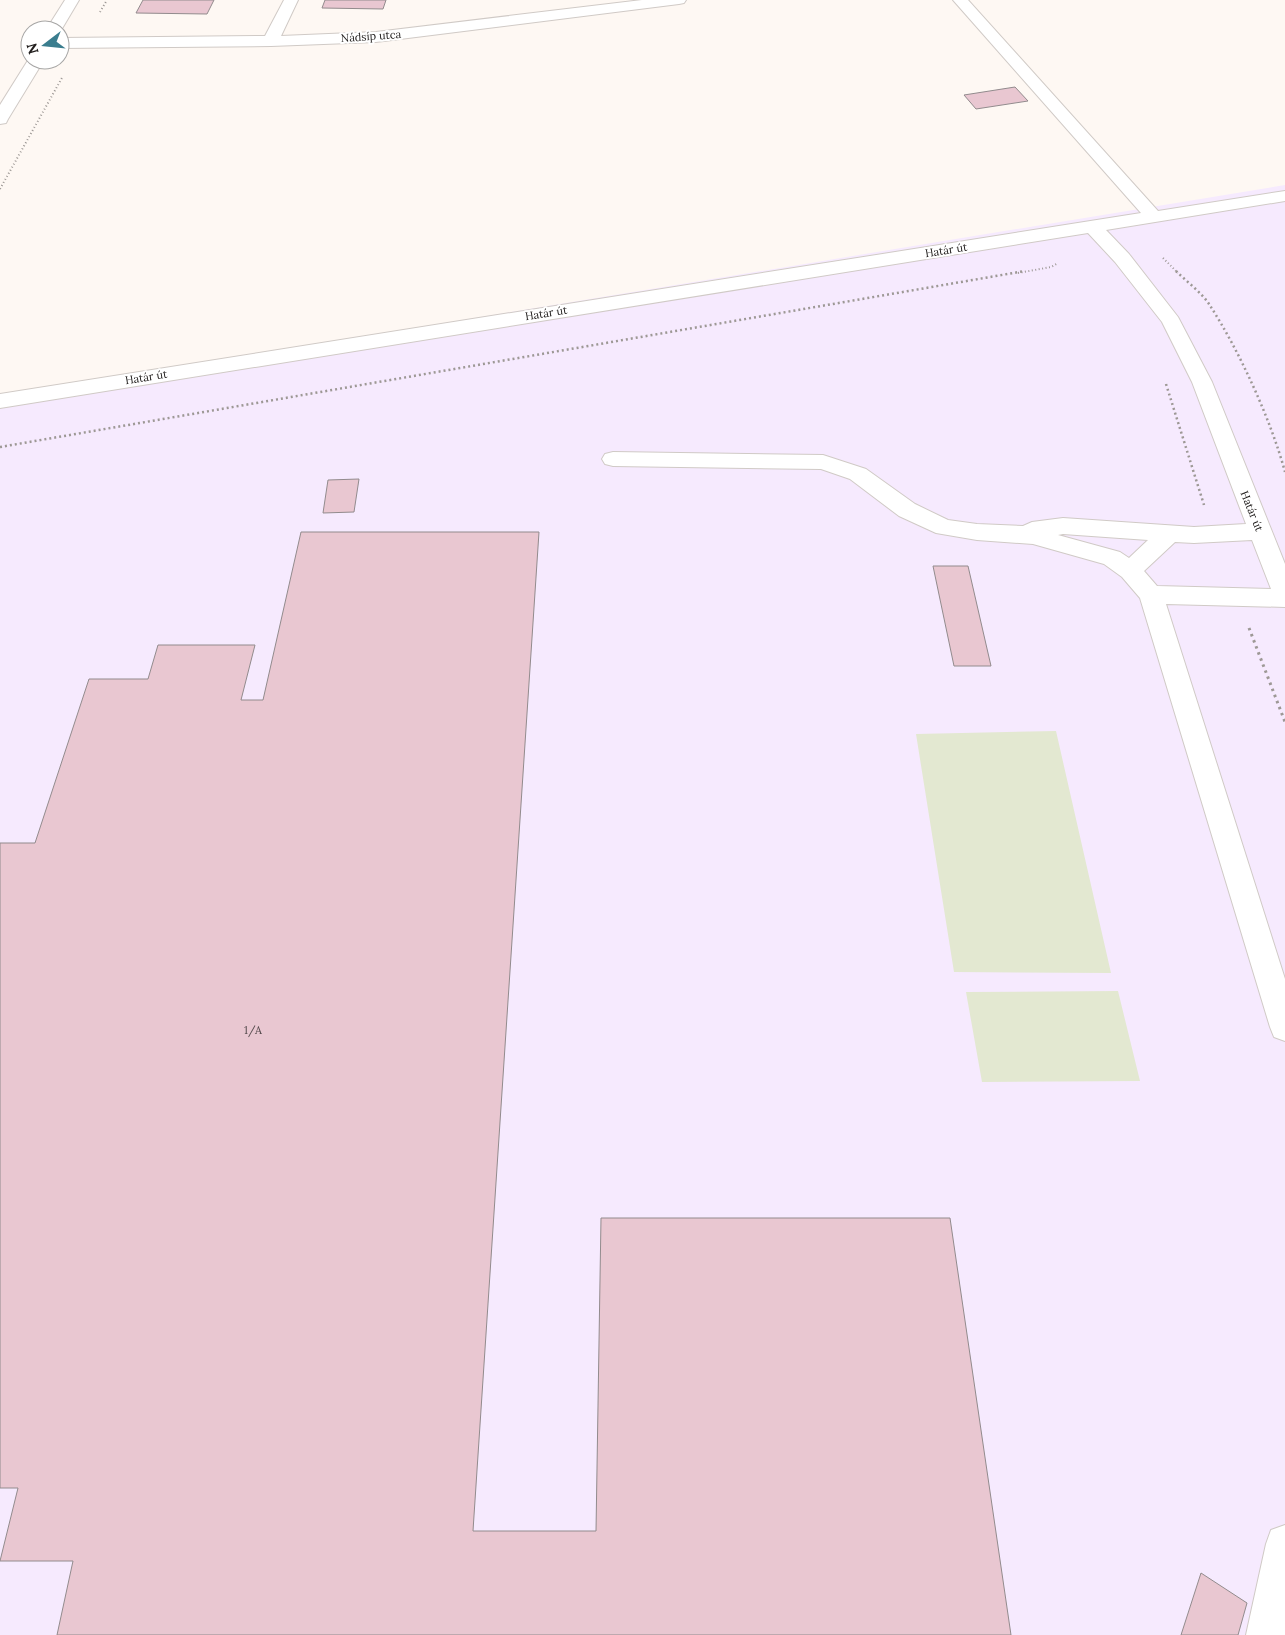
<svg xmlns="http://www.w3.org/2000/svg" width="1285" height="1635" font-family="Lora,serif">
  <style>
    .industrial { fill: #f6eafe }
    .green { fill: #e3e8d1 }
    .building { fill: #e9c7d1; stroke: #928b8d }
    .lines { fill: none; stroke-linecap: round; stroke-linejoin: round }
    .minor-casing { stroke: #d0cac6; stroke-width: 2 }
    .path-far2 { stroke: #9d9895; stroke-width: 2; stroke-dasharray: 1 2.5; stroke-linecap: butt }
    .path-far1 { stroke: #9d9895; stroke-width: 2.5; stroke-dasharray: 2 3; stroke-linecap: butt }
    .path { stroke: #9d9895; stroke-width: 3; stroke-dasharray: 2.5 4; stroke-linecap: butt }
    .minor { fill: #fff; fill-rule: evenodd }
    .labels { text-anchor: middle; stroke-width: 4; stroke-linejoin: round; paint-order: stroke }
    .far-street-label { font-size: 11px; fill: #23201f; stroke: #fff }
    .number-label { font-size: 11px; fill: #544a4c }
  </style>
  <rect width="100%" height="100%" fill="#fef8f3"/>
  <path class="industrial" d="M1285,185v1450h-1285v-1239z"/>
  <path class="green" d="M1056,731l55,242 -157,-1 -38,-238z
    M1118,991l22,90 -158,1 -16,-90z"/>
  <path class="building" d="M143,0h71l-7,14 -71,-1z
    M325,0h61l-3,9 -61,-1z
    M1015,87l13,14 -52,8 -12,-14z
    M359,479l-5,33 -31,1 5,-33z
    M301,532h238l-66,999h123l5,-313h349l61,417h-954l16,-74h-73l18,-73h-18v-645h35l54,-164h59l10,-34h97l-14,55h22z
    M933,566h35l23,100h-37z
    M1201,1573l46,30 -9,32h-57z"/>
  <g class="lines">
    <defs>
      <path id="minor" d="M65,0h14l-19,32v-2h-14z
        M284,0h14l-17,36 95,-4 266,-32h44l-2,3 -5,1 -303,38 -105,4 -211,2v-10l205,-2z
        M953,0h15l190,211 127,-20v10l-179,29 23,24 49,63 34,65 73,182v43l-119,-3 119,375v62l-11,-4 -4,-10 -130,-429 -18,-21 -18,-13 -71,-20 -56,-4 -41,-7 -37,-17 -49,-37 -29,-10 -208,-3 -8,-2 -3,-5 3,-5 8,-2 210,3 43,14 49,35 33,16 29,4 46,2 9,-4 31,-4 131,9 52,-3 -54,-142 -30,-60 -47,-60 -27,-29 -1088,175v-14l1141,-181zM1063,534l85,6 -19,18 -9,-6 -62,-17zM1252,540l19,49 -114,-3 -13,-15 31,-29 19,1z
        M30,57v3h14l-36,59 -2,4 -6,1v-19z
        M1285,1525v110h-39l20,-91 5,-14z"/>
    </defs>
    <use href="#minor" class="minor-casing"/>
    <path class="path-far2" d="M100,12l7,-12
      M0,189l63,-113
      M1163,258l15,15
      M1018,273l33,-6 7,-4"/>
    <path class="path-far1" d="M1176,271c11,11 25,21 33,33 30,46 62,116 76,168
      M1166,384l38,121
      M0,447l1025,-176"/>
    <path class="path" d="M1249,628l36,94"/>
    <use href="#minor" class="minor"/>
  </g>
  <g class="labels">
    <g class="far-street-label">
      <text transform="translate(371 36) rotate(-4)" y="4">Nádsíp utca</text>
      <text transform="translate(946 250) rotate(-9)" y="4">Határ út</text>
      <text transform="translate(546 313) rotate(-9)" y="4">Határ út</text>
      <text transform="translate(146 377) rotate(-9)" y="4">Határ út</text>
      <text transform="translate(1252 511) rotate(68)" y="4">Határ út</text>
    </g>
    <g class="number-label">
      <text x="253" y="1034">1/A</text>
    </g>
  </g>
  <g transform="translate(45 45) rotate(254)"><circle r="24" fill="#ffffff" stroke="#a7a6a5"/>
  <path d="M0-4L9 19L0 12L-9 19Z" fill="#3a7d8e"/>
  <text y="-8" font-size="14" font-weight="bold" text-anchor="middle" fill="#23201f">N</text>
  </g>
</svg>
